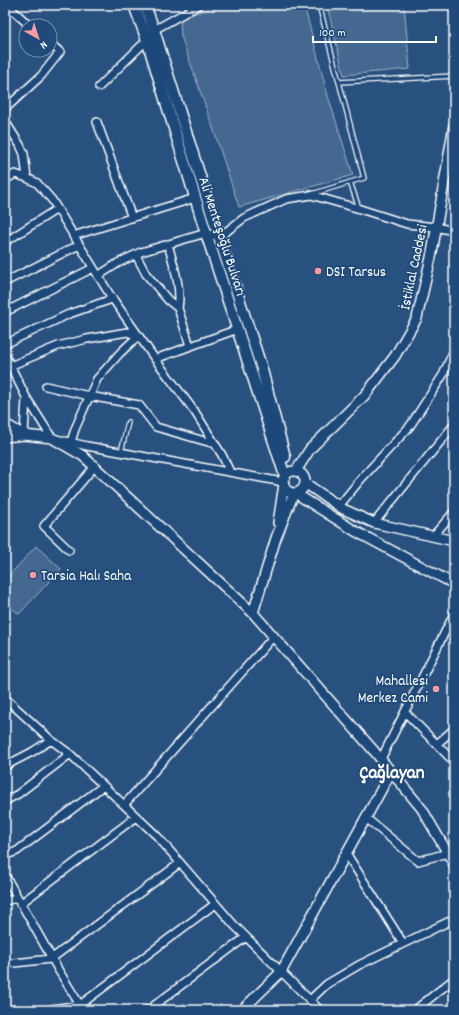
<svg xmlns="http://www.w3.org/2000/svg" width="459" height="1015" font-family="Dekko,sans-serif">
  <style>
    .grass { fill: #446890; stroke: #a2b4c8 }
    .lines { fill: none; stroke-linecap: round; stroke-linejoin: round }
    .service-casing { stroke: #fff; stroke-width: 6 }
    .minor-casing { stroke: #fff; stroke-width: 10 }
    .tertiary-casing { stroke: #fff; stroke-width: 12 }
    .secondary-casing { stroke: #fff; stroke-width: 13 }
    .service { stroke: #1f4a7a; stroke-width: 3.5 }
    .minor { stroke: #1f4a7a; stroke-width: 7 }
    .tertiary { stroke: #1f4a7a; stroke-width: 9 }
    .secondary { stroke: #1f4a7a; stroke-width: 10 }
    .poi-dot { fill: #ff9aa2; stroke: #1f4a7a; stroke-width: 1.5 }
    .labels { text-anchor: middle; stroke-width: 3.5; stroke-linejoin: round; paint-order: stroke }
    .street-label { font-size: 15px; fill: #fff; stroke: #1f4a7a }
    .poi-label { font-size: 15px; fill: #fff; stroke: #1f4a7a; text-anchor: start }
    .district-label { font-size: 19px; font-weight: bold; fill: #fff; stroke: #1f4a7a }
  </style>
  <rect width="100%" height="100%" fill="#28517f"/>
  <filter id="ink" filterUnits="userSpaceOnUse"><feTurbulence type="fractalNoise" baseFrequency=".025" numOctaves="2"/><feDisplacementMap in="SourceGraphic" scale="8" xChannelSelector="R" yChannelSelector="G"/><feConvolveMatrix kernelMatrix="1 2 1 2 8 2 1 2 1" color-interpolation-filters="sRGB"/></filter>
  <g filter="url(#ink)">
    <path class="grass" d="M218,5h86l24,91 25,79 -114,32 -27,-82 -31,-89 -1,-17z
      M327,5h77l6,64 -66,6z
      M36,546l25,23 -42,45 -14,-12v-22z"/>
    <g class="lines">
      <defs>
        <path id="service" d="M339,82l115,-6
          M350,182l9,26
          M312,194l52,-16 -45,-173
          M121,452l7,-30"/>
        <path id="minor" d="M7,5l23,21
          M154,30l45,-25
          M99,87l48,-47
          M5,109l36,-33 19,-24 -10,-9
          M5,121l15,24 4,9 3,24
          M97,122l35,96
          M5,180l10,-6 12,4 10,5 15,17 58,95 45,64 40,53 27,43 8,17
          M73,236l122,-38
          M5,242l52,-33
          M168,244c5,19 14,45 10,64l12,38
          M136,255l10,19 22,26 10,8
          M98,276l20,-13 23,-11 65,-19 13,4 25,-19 42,-19 25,-4 49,14 47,15 29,3 18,4
          M5,282l74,-37
          M5,312l88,-44
          M5,344l64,-30 43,-15
          M5,355l21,42 26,41 35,8 196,36
          M155,359l83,-30
          M10,366l48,-20 29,-7 40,-7 11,4 -18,17 -23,26 -22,50 -4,13
          M46,386l43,10 50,9 17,22 59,17
          M24,435l2,-38
          M339,506l22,-27 49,-53 33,-51 11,-25
          M374,523l80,-98
          M433,536l21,-24
          M69,550l-25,-24 51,-60
          M5,698l46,42 19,14 87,82 77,89 86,85
          M405,712l49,50
          M437,744l17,-15
          M381,759l73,-145
          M5,766l27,-14 19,-12
          M5,801l13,-7 52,-40
          M124,805l150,-169
          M366,818l52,43 30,-8
          M346,853l57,90
          M5,855l4,-1 8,-3 86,-65
          M5,875l54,96 24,39
          M5,901l12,-3
          M20,904l116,-87
          M5,964l46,-5 129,-96
          M310,1000l17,-16 32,-19 95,-46
          M45,1010l35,-5 135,-101
          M148,1010l98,-73
          M415,1010l39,-31"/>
        <path id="tertiary" d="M5,424l19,11 28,3 31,18 170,157 121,138 48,58 32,55
          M5,437l19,-2
          M296,471l14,-22 56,-55 29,-38 22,-38 15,-65 22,-128
          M283 482a11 11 0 1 1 22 0a11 11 0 1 1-22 0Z
          M305,483l38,26 31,14 80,18
          M295,493l60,38 99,53
          M278,523l6,-39
          M253,613l23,-75 18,-45
          M242,1010l39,-38 110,-200"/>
        <path id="secondary" d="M134,5l13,35 59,193 79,243
          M145,5l9,25 67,213 40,123 24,91"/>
      </defs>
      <use href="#service" class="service-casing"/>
      <use href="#minor" class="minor-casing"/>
      <use href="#tertiary" class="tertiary-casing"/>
      <use href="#secondary" class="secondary-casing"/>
      <use href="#service" class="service"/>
      <use href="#minor" class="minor"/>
      <use href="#tertiary" class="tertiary"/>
      <use href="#secondary" class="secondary"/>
    </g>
  </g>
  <g class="poi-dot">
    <circle cx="318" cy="271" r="4"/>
    <circle cx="33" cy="575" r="4"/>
    <circle cx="436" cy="689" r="4"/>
  </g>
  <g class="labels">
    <g class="street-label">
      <text transform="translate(223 236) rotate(72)" y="5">Ali Menteşoğlu Bulvarı</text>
      <text transform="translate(413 267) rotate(-78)" y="5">İstiklal Caddesi</text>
    </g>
    <g class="poi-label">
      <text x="326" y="276">DSI Tarsus</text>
      <text x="41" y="580">Tarsia Halı Saha</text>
      <text x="428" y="685" text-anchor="end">Mahallesi<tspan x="428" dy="17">Merkez Cami</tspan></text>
    </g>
    <g class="district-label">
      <text x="392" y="778">Çağlayan</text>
    </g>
  </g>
  <rect width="459" height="1015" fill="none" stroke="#1f4a7a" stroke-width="20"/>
  <rect x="10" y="10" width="439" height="995" fill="none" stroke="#fff" stroke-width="1.5" filter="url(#ink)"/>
  <g transform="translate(38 38) rotate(141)"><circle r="19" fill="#1f4a7a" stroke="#7992af"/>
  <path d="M0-3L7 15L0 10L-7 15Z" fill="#ff9aa2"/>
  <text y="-6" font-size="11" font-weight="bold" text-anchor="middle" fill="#ffffff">N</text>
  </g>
  <path d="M313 36v6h123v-6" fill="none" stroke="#ffffff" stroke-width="2"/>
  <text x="319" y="36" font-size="12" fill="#ffffff" stroke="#1f4a7a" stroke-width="3" paint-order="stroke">100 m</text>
</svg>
